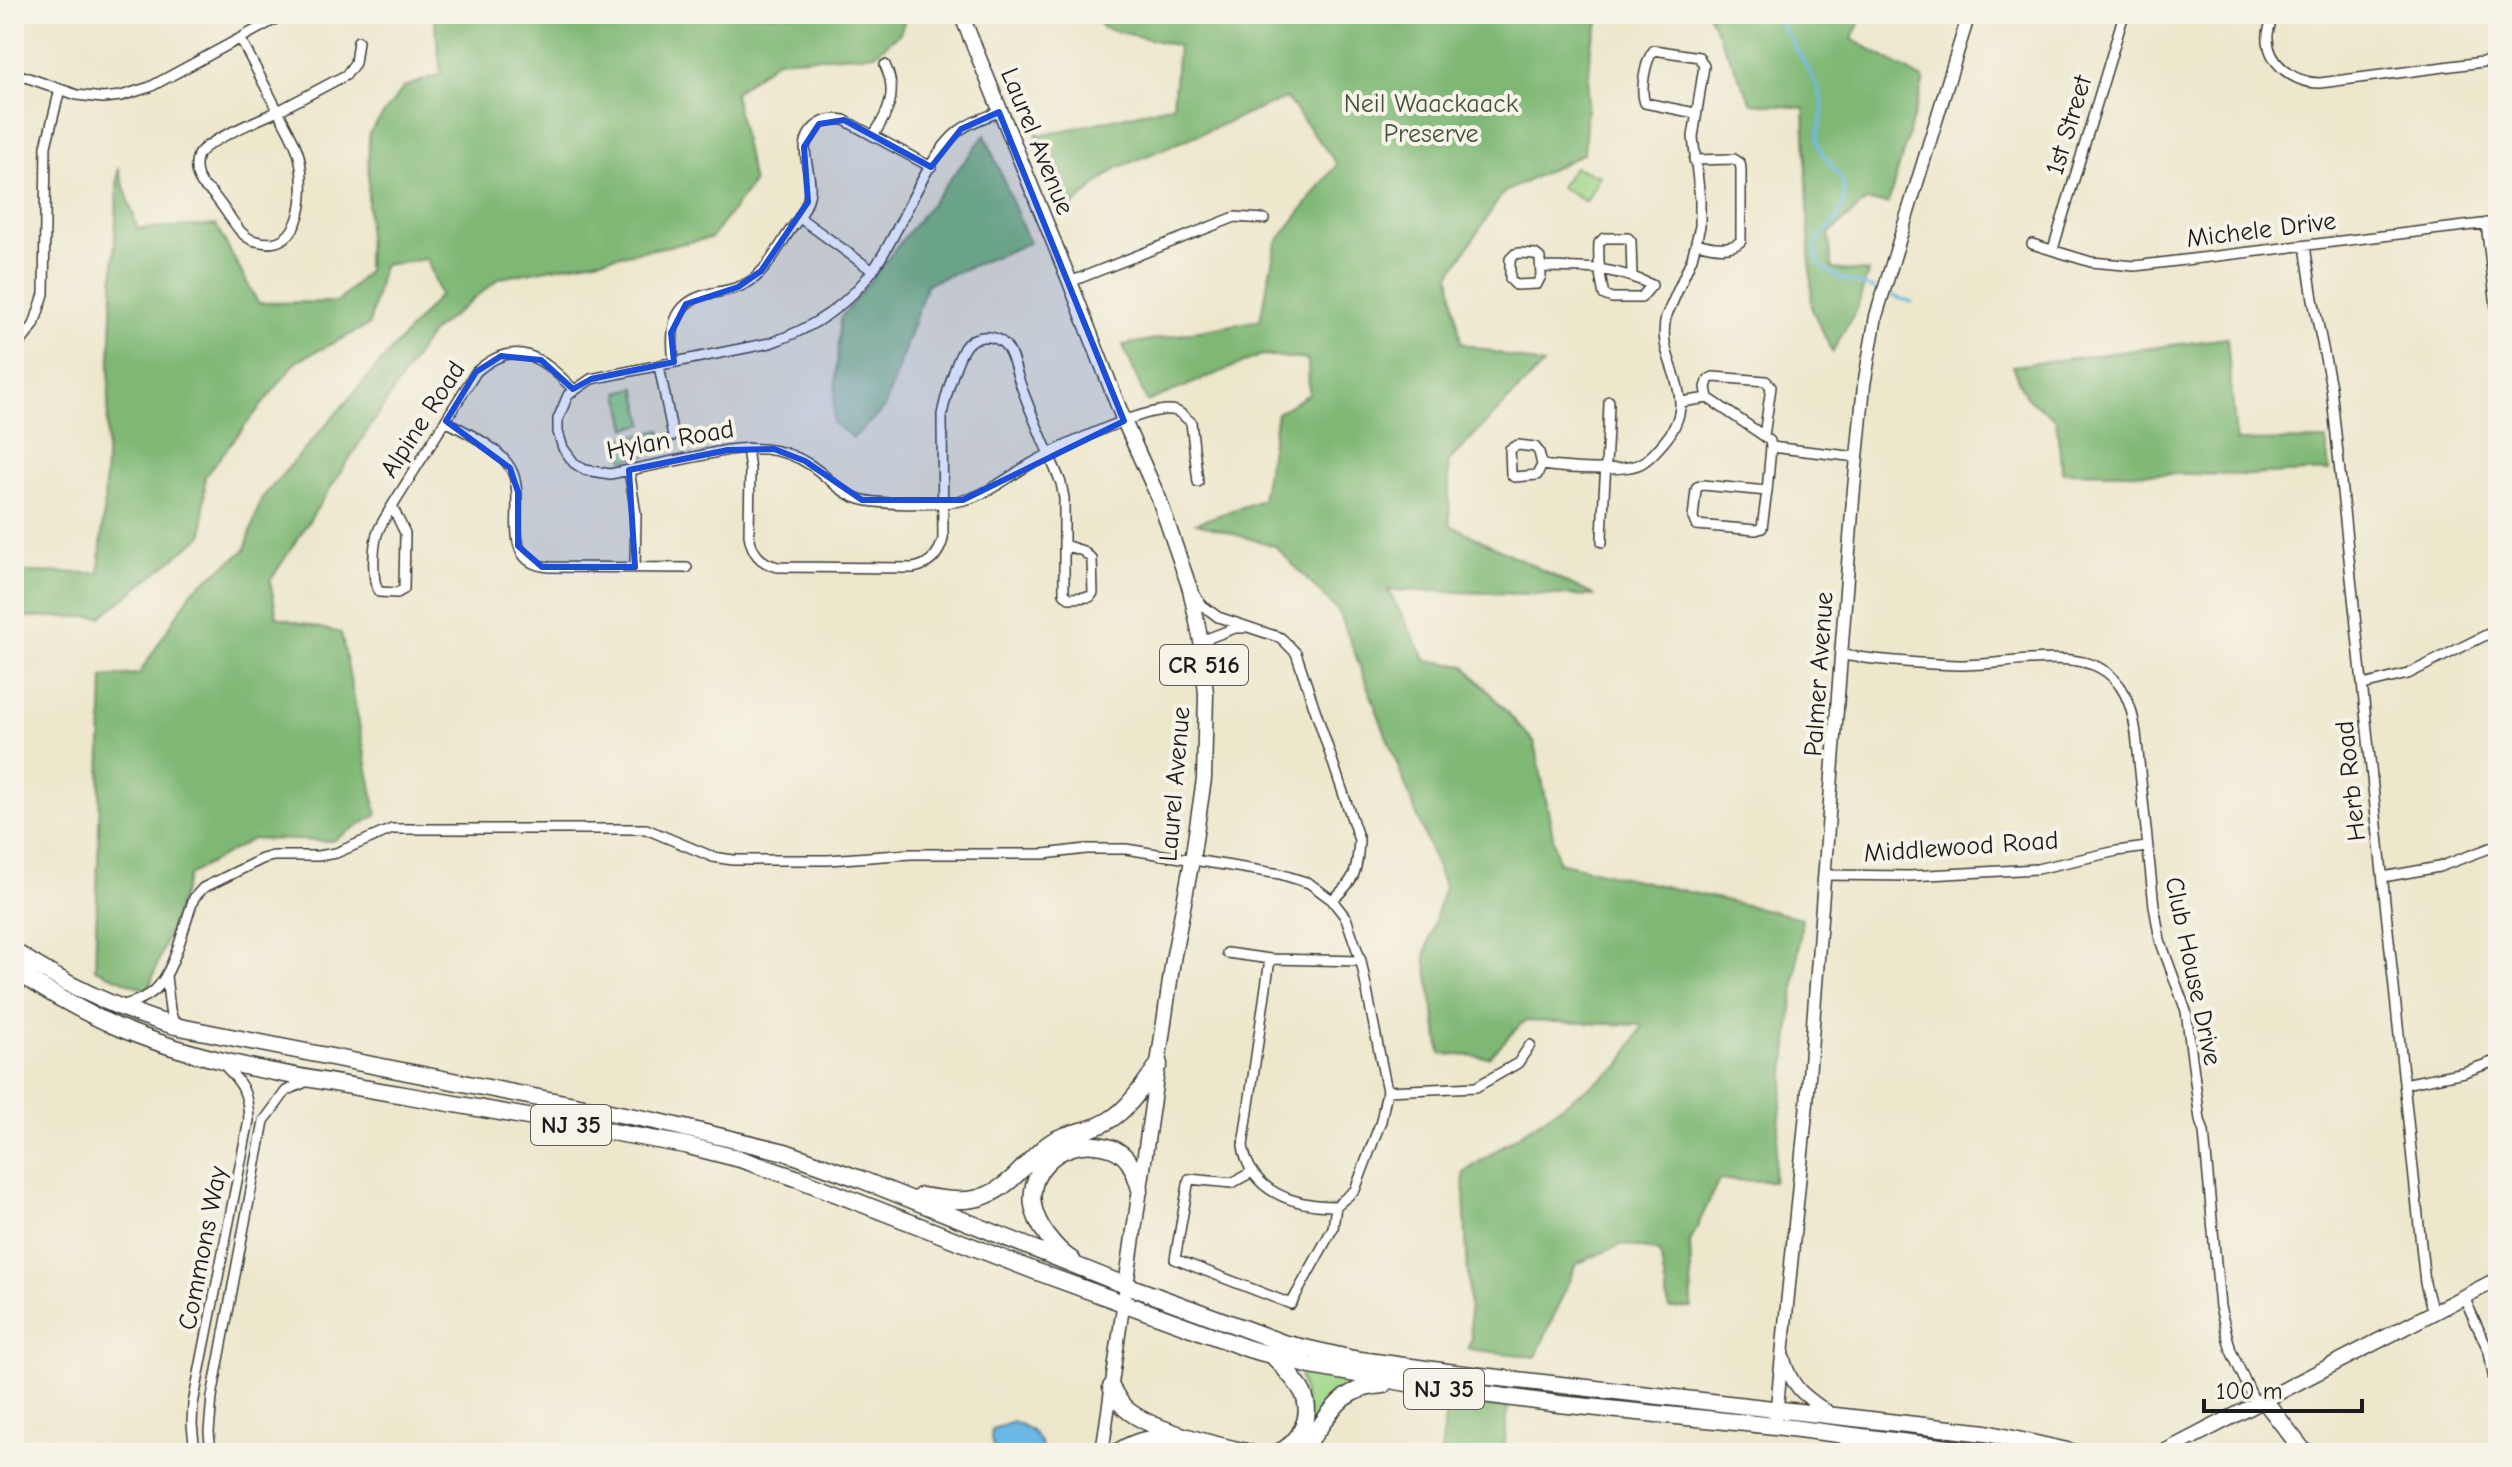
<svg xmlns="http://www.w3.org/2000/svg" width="2512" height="1467" font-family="'Comic Neue',sans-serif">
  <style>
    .green { fill: #9fd789; stroke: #5e7a52; stroke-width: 2 }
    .forest { fill: #7fb875; stroke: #4e6a48; stroke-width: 2 }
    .water { fill: #6cb8e6; stroke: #446a81; stroke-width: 2 }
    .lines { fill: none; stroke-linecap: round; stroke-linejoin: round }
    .stream { stroke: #6cb8e6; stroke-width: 3 }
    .street-casing { stroke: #3b3a36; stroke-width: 12 }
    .secondary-casing { stroke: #3b3a36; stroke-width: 15 }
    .primary-casing { stroke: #3b3a36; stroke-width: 17 }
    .highway-casing { stroke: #3b3a36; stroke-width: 19 }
    .street { stroke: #fff; stroke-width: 9 }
    .secondary { stroke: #fff; stroke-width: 12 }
    .primary { stroke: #fff; stroke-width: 14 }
    .highway { stroke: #fff; stroke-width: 16 }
    .marked { fill: #1d4ed8; fill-opacity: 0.2; stroke: #1d4ed8; stroke-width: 6; stroke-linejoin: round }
    .labels { text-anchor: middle; stroke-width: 8; stroke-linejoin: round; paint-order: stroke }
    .shield { fill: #f7f3e8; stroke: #5e5c59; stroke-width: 2 }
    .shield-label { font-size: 24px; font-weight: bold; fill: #1c1c1c }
    .park-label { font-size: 26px; fill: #43543d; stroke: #f7f3e8 }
    .street-label { font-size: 26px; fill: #1c1c1c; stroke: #f7f3e8 }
  </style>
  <rect width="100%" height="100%" fill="#f7f3e8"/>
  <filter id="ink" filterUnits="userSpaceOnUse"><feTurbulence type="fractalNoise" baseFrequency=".0125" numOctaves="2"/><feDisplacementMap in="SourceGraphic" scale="16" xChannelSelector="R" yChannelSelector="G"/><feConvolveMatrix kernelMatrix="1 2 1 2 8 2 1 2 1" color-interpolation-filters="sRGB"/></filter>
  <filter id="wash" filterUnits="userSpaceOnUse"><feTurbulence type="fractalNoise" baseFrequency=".006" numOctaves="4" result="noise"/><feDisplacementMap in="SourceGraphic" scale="32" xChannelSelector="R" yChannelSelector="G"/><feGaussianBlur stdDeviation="1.8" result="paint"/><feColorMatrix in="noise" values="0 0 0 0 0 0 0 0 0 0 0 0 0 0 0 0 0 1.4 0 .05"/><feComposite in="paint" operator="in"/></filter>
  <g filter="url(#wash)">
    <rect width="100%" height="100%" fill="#ede7cc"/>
    <path class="green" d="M1574,167l26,9 -14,26 -26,-15z
      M636,388l8,36 -17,4 -8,-36z
      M661,430l5,21 -42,9 -4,-21z
      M1301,1374l54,10 -44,47 -11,-54z"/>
    <path class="forest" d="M434,14h473l-7,19 -25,21 -98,6 -43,33 19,90 -42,55 -211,40 -69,55 -161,248 7,36 64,16 36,182 -45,26 -79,-2 -64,36 -41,116 -53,-22 8,-292 36,-3 54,-84 52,-40 16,-51 179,-204 -13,-36 -44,6 -14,60 -72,36 -92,115 -2,59 -102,82h-77l-10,14v-59l85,1 5,-66 14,-340 20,62 78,-4 42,78 80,-1 29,-30 2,-139 35,-46 37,-13z
      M1092,14h511l-12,30 -7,109 -81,40 -53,82 11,68 82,22 -95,97 2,63 145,71 -207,-6 38,70 39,6 70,77 23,119 244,56 -29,263 -54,-1 -29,62 2,66 -23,1 -9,-57 -37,-8 -47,20 -40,93 -69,-8 4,-9 -8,-167 157,-107 23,-41 -119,-4 -35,36 -48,-3 -16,-97 19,-71 -105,-274 -64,-66 -79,-23 66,-23 15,-87 32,-19 -1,-34 -46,-5 -115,47 -24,-57 137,-25 16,-76 61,-80 -51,-66 -171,71 -47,41 -32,-77 8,2 129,-30 5,-59 -75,-18z
      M1708,14h155l-11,25 72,41 -36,124 -22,-3 -37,33 3,35 36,3 -11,37 -25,43 -20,-43 -8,-201 -52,-5z
      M985,135l44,108 -102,41 -43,125 -31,29 -20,-15 7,-104z
      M2227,338l9,103 90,-1 3,31 -84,4 -183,-3 -6,-53 -30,-22 -14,-31z
      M1447,1400l61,7 -4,46h-63z"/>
    <path class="water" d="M1014,1422c13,5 27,14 28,29l-5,2 -42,-1 -4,-13 1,-10z"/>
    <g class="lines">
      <path class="stream" d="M1775,14c13,25 40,60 47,87 3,16 -6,28 -4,43 2,13 22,26 25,42 3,9 -1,28 -7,35 -11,13 -28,21 -17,41 10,16 38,21 55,27
        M1892,296l20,6"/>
    </g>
  </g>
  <g filter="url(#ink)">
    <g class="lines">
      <defs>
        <path id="street" d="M2273,14c-1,6 -4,13 -5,20 -2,29 26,49 52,49l178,-23
          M240,38l38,73 68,-36 9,-12 3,-22
          M14,73l63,22 26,3 18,-2 29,-9 135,-73
          M278,111c7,14 17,29 21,45 7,30 7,99 -43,85 -6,-1 -11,-5 -15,-9 -11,-13 -19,-28 -30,-40 -5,-4 -10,-7 -12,-13 -4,-7 -4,-17 -1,-24 7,-14 63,-36 80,-44z
          M999,112c-13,5 -27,9 -39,18 -35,26 -59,102 -87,140 -25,35 -62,59 -103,73l-179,36 -23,16 -10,24v13l5,16 11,15 11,7 25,4 118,-24c35,-4 64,-1 92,22 11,9 21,20 34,25 19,9 89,8 110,3 25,-6 48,-26 70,-38 23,-13 119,-60 142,-51 5,2 11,8 15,11l7,60
          M873,136c16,-24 25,-43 12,-71
          M1694,160l40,-1 6,4 1,6v72c-10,10 -31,6 -44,2
          M800,218l73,53
          M2486,223l12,100
          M2032,244l59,18 44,4 363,-44
          M2305,246l8,53 18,88 94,896 8,30
          M2053,249l71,-235
          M1520,253l15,1 5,4 1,18 -4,8 -21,1 -6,-6v-20l5,-5z
          M1542,267c44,1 69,-1 110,18l-11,13h-29l-8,-3c-4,-17 -6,-34 -5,-52l5,-5h24l3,3 1,35
          M1070,282l165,-65 29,2
          M14,351l20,-26 10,-31 2,-148 14,-57
          M674,362c-4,-32 -3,-59 34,-68 14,-3 28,-4 41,-12 18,-11 30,-36 42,-53 9,-11 17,-23 19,-38 2,-23 -15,-46 5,-64 9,-8 18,-9 29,-7l87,47
          M659,366l14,70
          M1708,398l-2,-11 3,-8 4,-2 53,4 5,6 -7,49
          M1681,402l27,-4 56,38 6,5 1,6
          M446,421c22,13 52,25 65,48 18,33 -16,95 39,98l137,1
          M1518,445l17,2 4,5 3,13 -5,10 -23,2 -3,-3 -1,-25z
          M1771,447l86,10
          M747,448l3,22 -1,65c3,18 11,28 29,32l135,1c17,-3 26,-13 30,-29l-1,-124c3,-16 13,-51 21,-65 8,-16 31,-17 42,-5 8,9 10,24 14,35 12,35 28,69 42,103l3,15v47
          M1542,465c21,3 83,8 100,-2 9,-5 15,-13 22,-21 9,-10 17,-26 16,-40 -1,-31 -22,-51 -14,-85l26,-59 8,-32v-27l-7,-62 11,-71 -5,-9 -45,-7c-9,10 -14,41 -9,53l50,10
          M629,470l7,44 -1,53
          M1703,485l64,6 -5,37 -6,2 -60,-5 -3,-7 3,-28 1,-3z
          M1767,491l4,-44
          M392,506l84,-134c40,-36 67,-14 98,18
          M392,506l13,27 -1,56 -7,4 -18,-1c-8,-12 -6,-50 0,-63 4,-8 9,-16 13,-23z
          M1602,542c1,-47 6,-93 7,-141
          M1064,545l19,6 9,8 1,34 -3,4 -21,1 -5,-5z
          M1194,594l8,11 16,12 63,21 15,15 63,187c-2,31 -3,40 -27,60
          M1201,641l34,-13h8
          M1841,655c39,5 78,9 117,10 39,1 106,-15 140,2 26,13 34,39 38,66l18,173 6,34 26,71 14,109 4,12 16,175 11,44 25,53
          M2363,685l45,-11 90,-45
          M1824,875l86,1 127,-7 80,-18 30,-4
          M2383,877l56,-10 59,-22
          M1227,953l43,6 91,2
          M166,976l4,34 5,16
          M121,1006c12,-4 24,-7 34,-16 20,-19 29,-66 39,-92l9,-10 59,-29 11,-3h45l18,-3 56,-24h254l67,28 20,3h95l83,-6h133l42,-5h40l154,25 29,9 23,17 14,18 15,43 26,130 -6,30 -26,69 -19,16c-42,0 -86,-14 -93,-60l27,-187
          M2404,1084l60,-12 34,-12
          M1387,1091l89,-4 42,-24 12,-18
          M1252,1172l-20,11 -43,-4 -14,80 116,45 42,-76 3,-22
          M2464,1297l25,55 9,51
          M195,1453l-3,-29 1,-20 56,-284c-1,-29 -7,-37 -27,-57
          M211,1453l-2,-21 3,-35 52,-276 22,-30 24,-11"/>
        <path id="secondary" d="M1784,1359c8,31 23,38 48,56
          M1776,1416l31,-313 46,-604 11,-114 12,-69 93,-302
          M1102,1453l24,-167"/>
        <path id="primary" d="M961,14l109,268 54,139 35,78 31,90 11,52 5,53 -2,85 -12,81 -19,100 -47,326
          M2162,1453l336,-174"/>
        <path id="highway" d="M14,951c50,34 103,58 161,75l480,95 130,31 75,27 252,101 120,44 51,19 70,16 102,14 531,60 90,20
          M14,970c32,21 65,40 101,56 91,39 192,52 289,69 94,17 187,33 281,50l55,14 56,19 239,93 214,78 62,17 119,21 129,17 216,22 213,27
          M921,1196c44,7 67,9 100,-26 10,-10 20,-22 32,-29 14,-9 32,-9 47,-16 27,-11 42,-39 59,-61
          M1072,1260c-17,-11 -36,-35 -39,-55 -5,-36 28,-64 62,-60 11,1 21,3 29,11 9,9 12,21 16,33
          M1274,1357c10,11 22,23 29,36 11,24 -4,51 -26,60
          M1111,1387c4,7 8,15 14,21 25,23 92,37 125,45
          M2264,1400l41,53
          M1848,1442l31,11
          M1116,1453c37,-24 49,-11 89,0
          M1298,1453c31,-29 33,-65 85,-68"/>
      </defs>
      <use href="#street" class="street-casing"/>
      <use href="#secondary" class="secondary-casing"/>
      <use href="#primary" class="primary-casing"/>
      <use href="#highway" class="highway-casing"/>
      <use href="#street" class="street"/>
      <use href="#secondary" class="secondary"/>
      <use href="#primary" class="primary"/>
      <use href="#highway" class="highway"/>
    </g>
  </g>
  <path class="marked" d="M999,112l125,309 -161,79h-101l-57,-39 -31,-12 -46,1 -99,20 6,97h-93l-24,-21v-54l-8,-24 -64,-47 30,-49 25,-16 40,4 32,29 18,-10 83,-17 -3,-29 15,-29 52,-17 23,-16 47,-69 -4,-55 15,-23 25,-4 87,47 30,-38z"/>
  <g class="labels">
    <g class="shield">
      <rect x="1160" y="645" width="88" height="40" rx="6"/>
      <rect x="531" y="1105" width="80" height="40" rx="6"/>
      <rect x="1404" y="1369" width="80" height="40" rx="6"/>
    </g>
    <g class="shield-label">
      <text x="1204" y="673">CR 516</text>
      <text x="571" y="1133">NJ 35</text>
      <text x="1444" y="1397">NJ 35</text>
    </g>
    <g class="park-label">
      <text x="1431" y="112">Neil Waackaack<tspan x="1431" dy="30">Preserve</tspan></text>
    </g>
    <g class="street-label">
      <text transform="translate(2068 125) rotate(-73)" y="9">1st Street</text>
      <text transform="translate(1038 141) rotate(68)" y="9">Laurel Avenue</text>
      <text transform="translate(2261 229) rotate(-7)" y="9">Michele Drive</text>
      <text transform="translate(422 419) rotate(-57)" y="9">Alpine Road</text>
      <text transform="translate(670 439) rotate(-10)" y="9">Hylan Road</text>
      <text transform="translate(1818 674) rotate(-86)" y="9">Palmer Avenue</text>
      <text transform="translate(2350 781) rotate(-96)" y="9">Herb Road</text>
      <text transform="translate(1174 784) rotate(-85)" y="9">Laurel Avenue</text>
      <text transform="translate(1961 846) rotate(-4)" y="9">Middlewood Road</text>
      <text transform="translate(2194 971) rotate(78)" y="9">Club House Drive</text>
      <text transform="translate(202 1248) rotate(-79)" y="9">Commons Way</text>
    </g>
  </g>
  <rect width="2512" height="1467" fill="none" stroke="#f7f3e8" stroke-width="48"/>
  <path d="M2204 1399v12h158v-12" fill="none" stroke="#1c1c1c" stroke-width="4"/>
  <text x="2216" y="1399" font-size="24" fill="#1c1c1c" stroke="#f7f3e8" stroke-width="6" paint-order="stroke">100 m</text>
</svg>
